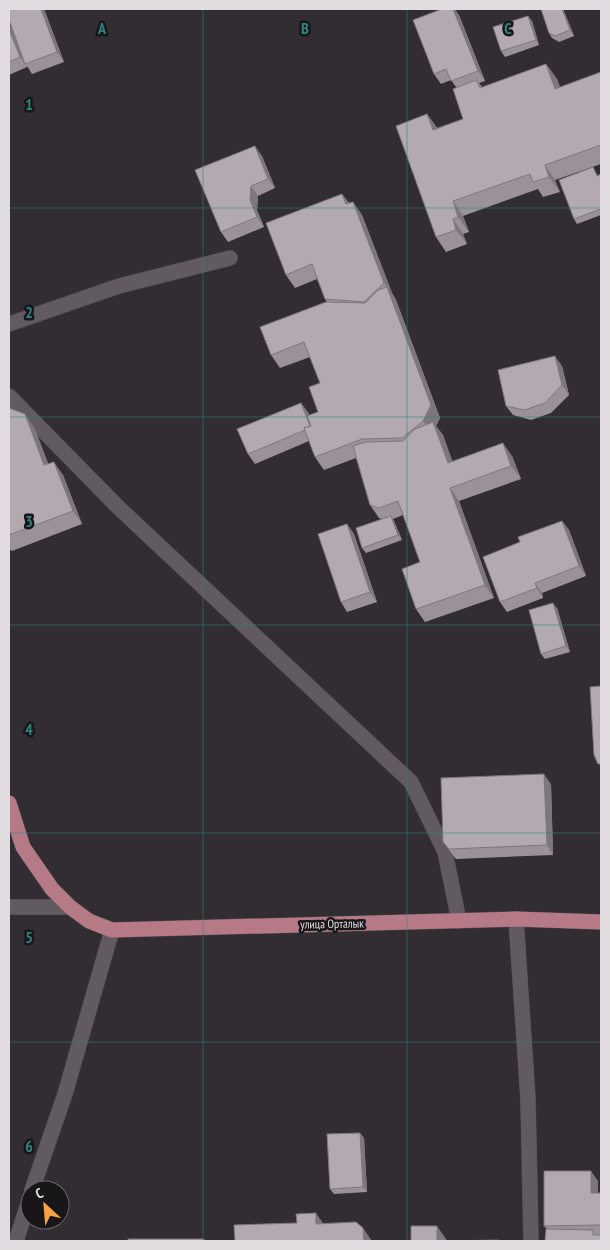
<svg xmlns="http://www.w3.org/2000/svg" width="610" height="1250" font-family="'PT Sans Narrow',sans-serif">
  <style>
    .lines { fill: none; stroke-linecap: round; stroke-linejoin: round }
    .minor-casing { stroke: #4d494d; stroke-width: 16 }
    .major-casing { stroke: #4d494d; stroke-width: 16 }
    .minor { stroke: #615a61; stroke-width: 15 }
    .major { stroke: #b57a86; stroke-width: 15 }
    .wall { fill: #9a9298 }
    .shaded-wall { fill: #7d777c }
    .building { fill: #b3aab1; stroke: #7d777c }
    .grid { fill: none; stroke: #2e857f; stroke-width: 1; stroke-opacity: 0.55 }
    .labels { text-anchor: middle; stroke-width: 5; stroke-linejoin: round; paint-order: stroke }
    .street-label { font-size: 12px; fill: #e0dce0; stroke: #181618 }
    .grid-label { font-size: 16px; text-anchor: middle; font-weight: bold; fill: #2e857f; stroke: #181618; stroke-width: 5; stroke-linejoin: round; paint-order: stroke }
  </style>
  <rect width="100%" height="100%" fill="#322d32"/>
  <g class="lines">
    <defs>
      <path id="minor" d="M9,324l110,-38 111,-28
        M9,396l110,112 292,274 34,70 14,69
        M9,907h61
        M516,919l12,180 3,142
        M32,1190l33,-96 47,-164
        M16,1241l14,-43"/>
      <path id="major" d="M9,803l14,44 29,42 18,18 19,14 23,9 404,-11 85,3"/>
    </defs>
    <use href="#minor" class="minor-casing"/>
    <use href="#major" class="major-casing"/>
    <use href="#minor" class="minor"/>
    <use href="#major" class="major"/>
  </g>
  <path class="wall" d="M44,9l20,53 -32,12 -5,-8v1l-18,8v-52l11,26z
    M563,9l11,27 -15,6 -7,-4 -3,-5z
    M459,15l26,66 -6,2 3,4 64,-23 11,15 3,8 41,-15v92l-46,16 5,12 -17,5 -5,-8 -75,27 6,16 -6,2 4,10 -21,8 -10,-15 -9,-123 10,14 26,-9 -7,-32 -5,-7 -10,4 -7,-10z
    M528,16l4,5 7,24 -34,12 -4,-6z
    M262,156l13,32 -17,8 -1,14 7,17 -36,15 -7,-10z
    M593,167l5,9 3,-2v41l-24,9 -3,-5z
    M342,194l7,9 4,-1 9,13 30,78 4,7 44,118 -4,8 7,9 9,27 60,-6 9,23 -62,22 35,97 -69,24 -9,-13 4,-47 -17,-47 -10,4 1,2 8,19 -36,13 -4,-5 20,-29 -3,-1 -9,-13 -14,-47 -32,12 -9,-13 -6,-16 -54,23 -7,-10 53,-51 8,12 9,-3 2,-29 -10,-26 -30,11 -9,-13 56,-53 -2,-3 -8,-20 -22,9 -9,-13z
    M562,366l7,29 -18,18 -20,7 -18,-5 -7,-9z
    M9,408l25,19 14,37 15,11 19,49 -70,27 -3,-2z
    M562,521l7,9 17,46 -44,17 1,5 -36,14 -7,-10 20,-60z
    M347,524l7,10 23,68 -30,10 -6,-10z
    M557,608l13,44 -25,7 -4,-5z
    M551,784l2,71 -97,4 -13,-17z
    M360,1133l4,5 3,54 -33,2 -4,-5z
    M598,1181v12h3v48l-54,-12 -3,-3z"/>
  <path class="shaded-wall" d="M41,9h3l20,53 -7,-10z
    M453,9h2l4,6 26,66 -7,-10z
    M562,9h1l11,27 -4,-6z
    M528,16l4,5 7,24 -3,-5z
    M9,23l16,41 2,3 -7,-10 -11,-28z
    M546,64l11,15 9,25 -11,-15z
    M427,114l11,15 -5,1z
    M255,146l7,10 13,32 -7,-9z
    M545,165l10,15 5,12 -11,-15z
    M251,186l7,10 -1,14 7,17 -7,-10 -7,-17z
    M342,194l9,13 -5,-3z
    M453,201l10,15 6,16 -11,-15z
    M353,202l9,13 30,78 4,7 44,118 -4,8 7,9 15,41 -10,-13 -16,-29 -9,-13 -35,-132 -4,-6z
    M453,219l10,15 4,10 -11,-14z
    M555,356l7,10 7,29 -7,-10z
    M301,403l7,9 10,26 -7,-10z
    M25,414l9,13 20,51 -10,-13z
    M503,443l9,13 9,23 -10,-13z
    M54,462l9,13 19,49 -9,-13z
    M450,488l9,13 35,97 -9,-13z
    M391,516l3,5 8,19 -4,-5z
    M562,521l7,9 17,46 -7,-10z
    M347,524l7,10 23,68 -7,-10z
    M535,583l7,10 1,5 -6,-10z
    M553,603l4,5 13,44 -4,-6z
    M544,774l7,10 2,71 -6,-10z
    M360,1133l4,5 3,54 -4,-5z
    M591,1171l7,10v22l-7,-10z
    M316,1213l9,13 -9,-2z
    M437,1226l9,13v2h-9z
    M363,1228l9,13h-8z"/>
  <path class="building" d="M9,9h32l16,43 -32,12 -16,-44z
    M442,9h11l25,62 -27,10 -5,-12 -12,5 -21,-54z
    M541,9h21l8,21 -15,6 -6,-3z
    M528,16l8,24 -35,11 -8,-24z
    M9,29l11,28 -11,5z
    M546,64l9,25 46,-17v73l-56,20 4,12 -16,5 -3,-8 -77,27 5,16 -5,2 3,11 -20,7 -40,-111 31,-12 6,16 30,-11 -10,-30 23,-9 4,8z
    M255,146l13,33 -17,7 -1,14 7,17 -36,15 -26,-62z
    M593,167l4,9 4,-2v35l-27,10 -15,-39z
    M342,194l4,10 7,-2 31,81 -20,19 -39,-3 -13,-35 -26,11 -20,-52z
    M387,287l44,118 -8,16 -21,17 -40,1 -47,18 -11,-29 7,-2 -4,-10 11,-4 -9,-25 11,-4 -16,-41 -33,13 -11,-28 66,-25 39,1 13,-13z
    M555,356l7,29 -17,18 -21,7 -18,-4 -8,-36z
    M301,403l9,23 -6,2 1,2 -57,24 -11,-25z
    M9,408l16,6 19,51 10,-3 19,49 -64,24z
    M433,422l15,41 55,-20 8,23 -61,22 35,97 -69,24 -14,-40 18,-7 -22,-61 -19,7 -9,-3 -17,-59 13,-4 37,-1 12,-12z
    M391,516l7,19 -36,13 -6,-20z
    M562,521l17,45 -44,17 2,5 -37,14 -17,-45 37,-15 -2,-5z
    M347,524l23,68 -29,10 -23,-68z
    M553,603l13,43 -25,8 -12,-44z
    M601,686v78h-3l-4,-9 -4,-68z
    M544,774l3,71 -98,4 -6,-7 -2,-64z
    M360,1133l3,54 -33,2 -3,-55z
    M544,1171h47v22h10v32l-57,1z
    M316,1213v11l40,-2 7,6 1,13h-129l-1,-16 63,-2 -1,-9z
    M411,1226h26v15h-26z
    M546,1229l47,1v5h8v6h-56z
    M128,1239h75l3,2h-78z
    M499,1240v1h-54z"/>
  <path class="grid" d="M203,9v1232M407,9v1232M9,208h592M9,417h592M9,625h592M9,833h592M9,1042h592"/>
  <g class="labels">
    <g class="street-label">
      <text transform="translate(332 924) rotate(-1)" y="4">улица Орталык</text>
    </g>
  </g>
  <g class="grid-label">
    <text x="102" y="34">A</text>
    <text x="305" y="34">B</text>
    <text x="508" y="34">C</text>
    <text x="29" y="110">1</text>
    <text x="29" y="318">2</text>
    <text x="29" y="527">3</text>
    <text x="29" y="735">4</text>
    <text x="29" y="943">5</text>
    <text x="29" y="1152">6</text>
  </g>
  <rect width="610" height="1250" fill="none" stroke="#e0dce0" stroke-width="20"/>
  <g transform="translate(45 1205) rotate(334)"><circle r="24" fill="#181618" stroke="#686568"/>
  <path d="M0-4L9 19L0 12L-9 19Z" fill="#f5a345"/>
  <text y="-8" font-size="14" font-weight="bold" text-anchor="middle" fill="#e0dce0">С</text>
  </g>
</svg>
